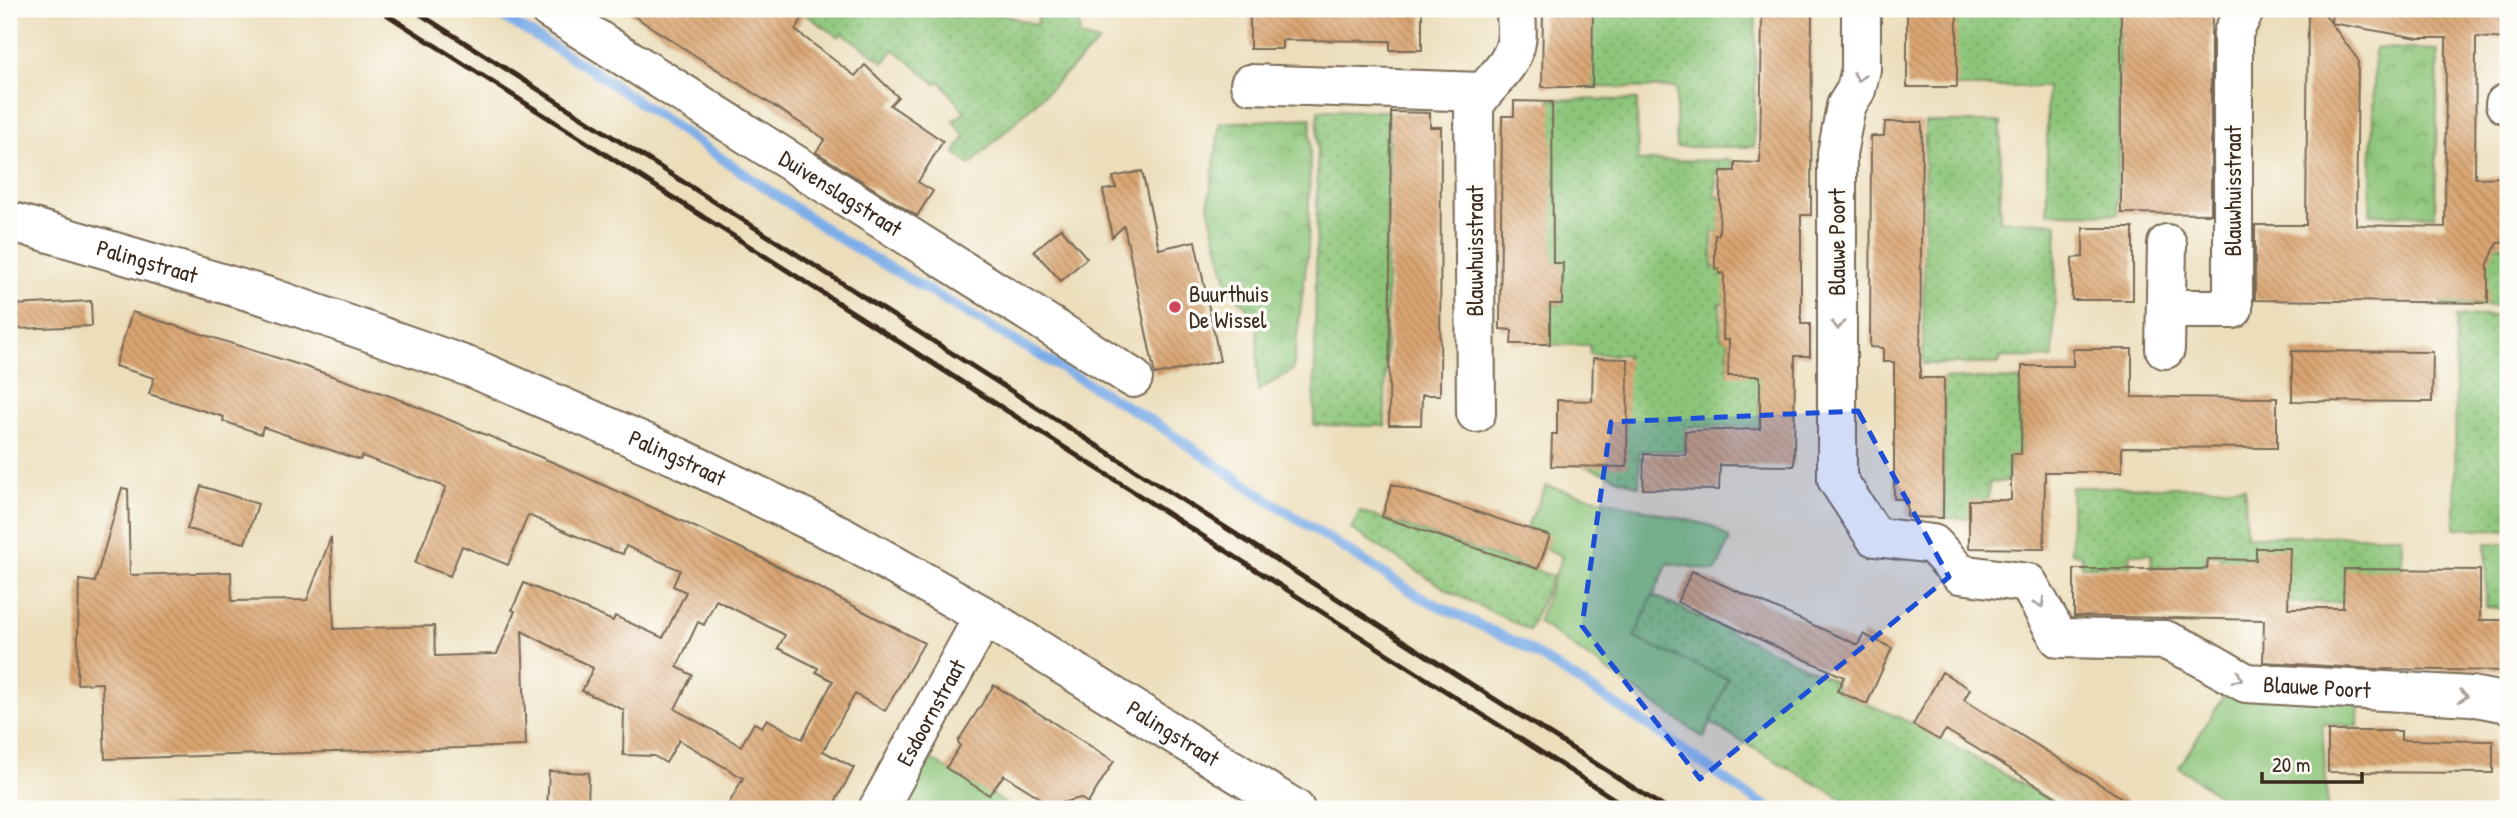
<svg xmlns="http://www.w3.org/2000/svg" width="2517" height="818" font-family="'Patrick Hand',sans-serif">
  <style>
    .grass { fill: #8cc579; stroke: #64784c; stroke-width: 2 }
    .park { fill: url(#park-crowns); stroke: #64784c; stroke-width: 2 }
    .garden { fill: url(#garden-dots); stroke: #64784c; stroke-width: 2 }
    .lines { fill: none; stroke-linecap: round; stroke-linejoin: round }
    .stream { stroke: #7eaee8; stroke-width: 10 }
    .building { fill: url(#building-back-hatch); fill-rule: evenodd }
    .minor-casing { stroke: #796955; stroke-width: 42 }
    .minor { stroke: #fff; stroke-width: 38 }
    .rail { stroke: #3b2a1e; stroke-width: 5 }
    .oneway { stroke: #a79f9a }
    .marked { fill: #1d4ed8; fill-opacity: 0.2; stroke: #1d4ed8; stroke-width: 5; stroke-dasharray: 14 9; stroke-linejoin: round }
    .poi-dot { fill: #d1495b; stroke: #fdfcf7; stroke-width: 2.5 }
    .labels { text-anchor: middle; stroke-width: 7; stroke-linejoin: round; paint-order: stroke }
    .street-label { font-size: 23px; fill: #3b2a1e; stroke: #fdfcf7 }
    .poi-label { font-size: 23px; fill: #3b2a1e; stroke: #fdfcf7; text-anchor: start }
  </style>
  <defs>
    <pattern id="park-crowns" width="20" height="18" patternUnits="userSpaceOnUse" patternTransform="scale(1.75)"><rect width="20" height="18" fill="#8cc579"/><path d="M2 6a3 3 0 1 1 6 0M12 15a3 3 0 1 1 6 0" fill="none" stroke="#74a063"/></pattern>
    <pattern id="garden-dots" width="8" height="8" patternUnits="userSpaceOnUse" patternTransform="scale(1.75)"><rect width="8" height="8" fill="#8cc579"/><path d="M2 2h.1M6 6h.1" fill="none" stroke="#74a063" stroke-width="1.8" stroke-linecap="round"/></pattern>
    <pattern id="building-back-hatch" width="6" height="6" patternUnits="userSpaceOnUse" patternTransform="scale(1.75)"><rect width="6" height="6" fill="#daa572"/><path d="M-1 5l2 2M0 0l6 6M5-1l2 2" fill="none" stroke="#b2875d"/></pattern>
  </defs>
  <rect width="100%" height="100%" fill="#fdfcf7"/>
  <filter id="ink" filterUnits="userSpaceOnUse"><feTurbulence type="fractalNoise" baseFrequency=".0143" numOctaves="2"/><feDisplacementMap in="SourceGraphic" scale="14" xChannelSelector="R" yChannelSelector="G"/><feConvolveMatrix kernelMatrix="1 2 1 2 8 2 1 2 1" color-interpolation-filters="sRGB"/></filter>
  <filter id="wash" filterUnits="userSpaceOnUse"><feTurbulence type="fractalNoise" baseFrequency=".00686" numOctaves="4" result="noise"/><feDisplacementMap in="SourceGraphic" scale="28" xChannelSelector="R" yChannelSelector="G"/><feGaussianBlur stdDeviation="1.57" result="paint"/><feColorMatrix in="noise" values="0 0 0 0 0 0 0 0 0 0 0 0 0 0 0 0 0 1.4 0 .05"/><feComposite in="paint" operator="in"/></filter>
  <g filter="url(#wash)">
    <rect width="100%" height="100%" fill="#ecdebb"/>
    <path class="grass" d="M1546,486l166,40 18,13 -14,32 -48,-8 -33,74 94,42 -25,59 -166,-116 24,-66 -17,-7 -19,-21z
      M2229,688l130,8 -1,31 -36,-4 6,86h-91l-58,-42z
      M925,756l86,50v3h-116z
      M460,798v11h-330z"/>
    <path class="park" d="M2375,48l63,2 -3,166 -65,-2z
      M1311,118l-3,131 -15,121 -35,21 -1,-73 -28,-29 -21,-82 12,-84z"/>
    <path class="garden" d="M797,9h187l53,16 2,-16h42l-2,27 20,6 -129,123 -15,-12 10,-17 -12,-15 12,-9 -25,-31 -4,3 -42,-35 -10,13 -42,-29 -3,4z
      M1588,9h168l-2,138h-78v-59l-89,-1z
      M1956,9h163l-1,205 -71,-1v-126h-92z
      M1549,99l88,1 1,61 94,-1v10l-16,1v25h11v36h-15l1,36h12l1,35h-6l1,35h7v36h43l-12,28v25h-73l-1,24h-45l-1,35 -57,-21 43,-31 1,-79 -36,-1 -1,-9h-43v-39l13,-1v-42h-9z
      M1318,110l71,1 -4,315 -71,-1z
      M1925,122h76l-1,98 57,3 -4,135 -53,-1 -1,7h-76z
      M2442,244l66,1v60l-68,1z
      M2508,315v215l-53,-2 1,-211z
      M1944,378l78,2 -1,74h-10l-3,27 -19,2 -2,36 -43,-1z
      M2071,487h174l1,49h156v66l-148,1 -34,-37v-11h-13l-1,11 -54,1 -1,-13h-21v12h-49v-12l-10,-1z
      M1360,511l193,65 -24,54 -78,-38 -100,-63z
      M2486,543l22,1v65l-22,-2z
      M1653,595l182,86 2,10 75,32 154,86h-206l-150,-86 18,-44 -94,-41z"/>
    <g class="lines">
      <path class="stream" d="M490,9l100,60 252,171 315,184 110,75 153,98 102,48 130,83 95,67 24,14"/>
    </g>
    <g id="blocks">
      <path class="building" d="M623,9h185l-13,21 60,46 10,-11 33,32 -8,8 53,36 -25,41 15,9 -16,25 -101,-64 9,-13z
        M1250,9h172v41h-32v-9l-108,-1v9h-32z
        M1543,9h50l-1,78h-50z
        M1762,9h50l-1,206h-10v109h9v32h-15l-1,110 -74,-1 -1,25 -76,-1 1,-35 42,1 -1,-24 75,-2v-53h-32l1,-36h-6l1,-67 -5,1v-5h-4v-34h4l2,-64h14v-9l25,1z
        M1907,9h50v78h-50z
        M2121,9h92l-2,24v181l-90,-1z
        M2308,9h13l10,14 1,-14h176v30l-32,-2 -1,141 33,-1v65l-11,1 -9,21v39l-233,-3v-75h51zM2331,23l87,15h28l-1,189 -89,-2 2,-165z
        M1514,101l38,1 1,161h10l-1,41h-12v40h-39l1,-14 -12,-1 2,-213h12z
        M1391,112l39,1v14h11l-1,268h-18l-1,30h-32z
        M1885,122h37l-2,256h24l-1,140 -36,-1v-18h-13v-137h-11v-14l-13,-1 1,-211h13z
        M1142,171l17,78 36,-8 25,120 -65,14 -31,-149 -12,11 -9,-47 13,-2 -3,-11z
        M1061,228l26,30 -26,23 -27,-30z
        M2083,228h50v72h-61v-42l11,-1z
        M91,301l1,25 -79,3 -1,-24z
        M132,312l174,55 87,30 162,66 203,93 166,87 -39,68 -30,-17 -32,57 31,17 -23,41h-105l17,-31 -64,-38 -13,23 -12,-7 -31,-1 1,-45 -42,-19 11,-23 -71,-37 4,115 -421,13 -3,-76 -25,1 2,-104 16,2 27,-94 6,1 2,86 101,-3 1,29 75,-1 24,-63 3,92 100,-3 1,30 62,-2 18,-43 -3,-1 12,-27 89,38 2,-5 48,22 23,-46 -13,-6 7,-16 -54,-24 -3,8 -19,-6 -76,-33 -20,50 -46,-19 -12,30 -35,-13 31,-76 -84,-31 -2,4 -97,-33 -2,7 -38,-13 1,-4 -75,-23 5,-16 -39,-12zM716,600l69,35 -7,13 40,20 -2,4 17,9 -31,58 -35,-20 -5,8 -8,-4 -13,23 -66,-37 17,-34 -15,-8 21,-45 6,3z
        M2073,349h59v48l145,1v50l-155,-1v25h-77l-1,77 -75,-1v-48h42v-46h10l1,-88h51z
        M2292,351l141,1 -1,50 -140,-1z
        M1593,358l35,1 -1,108 -76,-1 1,-32h5v-34l35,1z
        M1392,484l158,52 -12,33 -156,-52z
        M201,486l57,18 -13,39 -58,-14z
        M2256,548h34l-2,60h55l1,-39 136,1v50h28v51l-131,-2 -114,-7 1,-42 -190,-4v-47h133l1,-10 48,1z
        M1692,571l166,74 5,-11 29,14 -25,56 -30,-13 7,-14 -167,-75z
        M1942,672l28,17 -6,11 176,109h-64l-130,-79 -7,10 -26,-15z
        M994,685l120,76 -26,42 -8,-5 -39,10 -2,-11 -35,-22 -15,20 -43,-27 14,-22 -2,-5z
        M2328,731h73v9l92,1v32l-165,-1z
        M549,771l40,2 -1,36h-41z"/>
    </g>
  </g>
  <g filter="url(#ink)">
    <use href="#blocks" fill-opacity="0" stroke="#796955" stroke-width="2"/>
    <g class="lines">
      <defs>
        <g id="minor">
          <path id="s1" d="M549,9l584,369"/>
          <path id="s2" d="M1861,9v60l-5,21 -10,16 -9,48v325l38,58 58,7 27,30 68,9 31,55 106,2 29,13 52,30 225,13 37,7"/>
          <path d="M1250,84l232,8"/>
          <path d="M2505,104l3,1"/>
          <path id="s3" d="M9,221l260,76 206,72 205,89 164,79 140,79 311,193"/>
          <path d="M2166,309h67v-276l12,-24"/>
          <path d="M2165,349l2,-105"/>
          <path d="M1476,413l-2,-307c12,-22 38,-38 42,-64 2,-10 0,-23 0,-33"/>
          <path id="s4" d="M878,809l106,-193"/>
        </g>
      </defs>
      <use href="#minor" class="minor-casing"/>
      <use href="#minor" class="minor"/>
      <path class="rail" d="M378,9l1252,800
        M412,9l1255,800"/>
    </g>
    <defs><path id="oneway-chevron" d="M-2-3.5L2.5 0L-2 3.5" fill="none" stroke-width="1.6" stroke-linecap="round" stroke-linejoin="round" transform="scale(1.75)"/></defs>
    <g class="oneway">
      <use href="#oneway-chevron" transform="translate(1859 77) rotate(102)"/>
      <use href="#oneway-chevron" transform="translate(1838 325) rotate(90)"/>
      <use href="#oneway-chevron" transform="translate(2040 603) rotate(61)"/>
      <use href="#oneway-chevron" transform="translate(2238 678) rotate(27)"/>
      <use href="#oneway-chevron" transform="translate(2463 696) rotate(5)"/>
    </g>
  </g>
  <path class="marked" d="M1858,411l91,166 -249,202 -118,-153 29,-204z"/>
  <circle class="poi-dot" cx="1175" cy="307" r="7"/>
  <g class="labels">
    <g class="street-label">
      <text transform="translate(2233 191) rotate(-90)" y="8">Blauwhuisstraat</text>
      <text dy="8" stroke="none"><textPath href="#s1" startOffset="345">Duivenslagstraat</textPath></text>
      <text transform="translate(1837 242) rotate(-90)" y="8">Blauwe Poort</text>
      <text transform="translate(1475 251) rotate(-90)" y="8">Blauwhuisstraat</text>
      <text dy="8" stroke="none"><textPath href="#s3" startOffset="144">Palingstraat</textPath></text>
      <text dy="8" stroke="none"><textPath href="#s3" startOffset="710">Palingstraat</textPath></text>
      <text dy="8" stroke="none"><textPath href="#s2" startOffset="1043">Blauwe Poort</textPath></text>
      <text dy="8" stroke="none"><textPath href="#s4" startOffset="110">Esdoornstraat</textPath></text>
      <text dy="8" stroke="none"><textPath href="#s3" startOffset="1278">Palingstraat</textPath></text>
    </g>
    <g class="poi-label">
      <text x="1189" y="302">Buurthuis<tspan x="1189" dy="26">De Wissel</tspan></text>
    </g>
  </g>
  <rect width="2517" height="818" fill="none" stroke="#fdfcf7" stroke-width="35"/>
  <path d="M2262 772v10h100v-10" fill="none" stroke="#3b2a1e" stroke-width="3.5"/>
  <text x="2272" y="772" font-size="21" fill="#3b2a1e" stroke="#fdfcf7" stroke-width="5" paint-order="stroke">20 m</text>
</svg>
